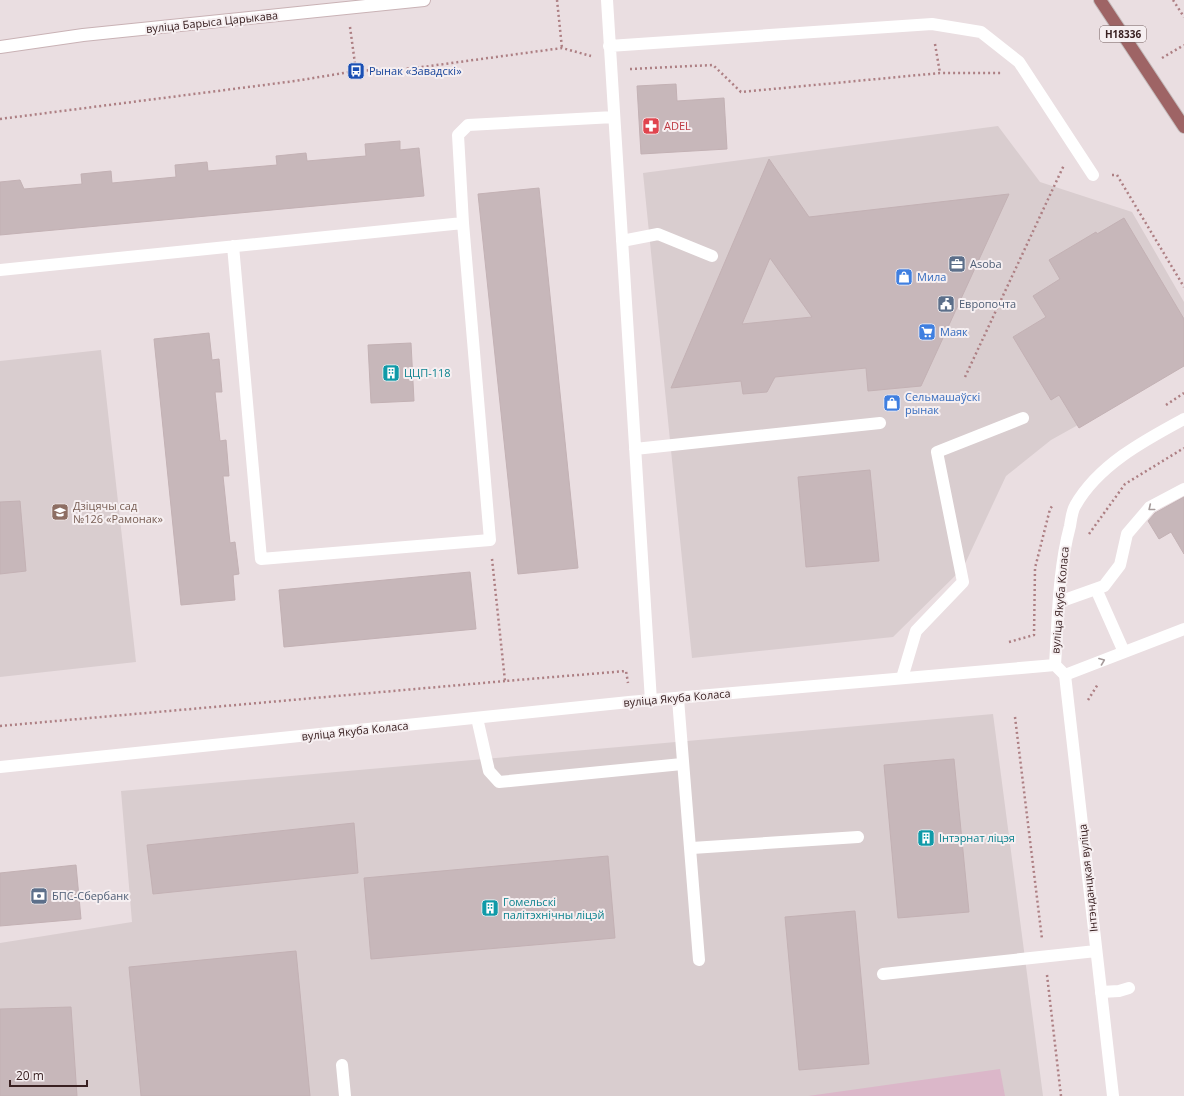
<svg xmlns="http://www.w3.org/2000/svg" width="1184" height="1096" font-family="'Open Sans',sans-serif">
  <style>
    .built { fill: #d9cdcf }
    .green { fill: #dbb7c9 }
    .building { fill: #c7b7ba; stroke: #c3b1b4; fill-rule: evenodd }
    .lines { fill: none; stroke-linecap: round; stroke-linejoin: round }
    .secondary-casing { stroke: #c9b2b5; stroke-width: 14 }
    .primary-casing { stroke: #c4bcbc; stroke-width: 14 }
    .path { stroke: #ad7f83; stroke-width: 2.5; stroke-dasharray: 2 3; stroke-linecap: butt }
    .lane { stroke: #fff; stroke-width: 12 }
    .street { stroke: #fff; stroke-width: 12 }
    .secondary { stroke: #fff; stroke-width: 12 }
    .primary { stroke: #9e6465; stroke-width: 12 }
    .oneway { stroke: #a69b9b }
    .labels { text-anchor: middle; stroke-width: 4; stroke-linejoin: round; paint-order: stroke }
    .shield { fill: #f6eff1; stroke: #725e5f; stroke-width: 1 }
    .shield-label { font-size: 10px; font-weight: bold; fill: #392021 }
    .street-label { font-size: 11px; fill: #392021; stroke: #f6eff1 }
    .transit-label { font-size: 11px; fill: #164399; stroke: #f6eff1; text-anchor: start }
    .health-label { font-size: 11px; fill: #be3a42; stroke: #f6eff1; text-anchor: start }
    .service-label { font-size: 11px; fill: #4e5e75; stroke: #f6eff1; text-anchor: start }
    .shop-label { font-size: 11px; fill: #366cbe; stroke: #f6eff1; text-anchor: start }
    .culture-label { font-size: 11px; fill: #0d838f; stroke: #f6eff1; text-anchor: start }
    .education-label { font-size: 11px; fill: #785e54; stroke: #f6eff1; text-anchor: start }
  </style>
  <rect width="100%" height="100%" fill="#eadee1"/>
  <path class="built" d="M998,126l42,56 92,30 52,90v64l-133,74 -45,36 -43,92 -70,69 -201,21 -49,-485z
    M101,350l35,312 -136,15v-316z
    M993,714l50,382h-1043v-153l132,-21 -11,-131z"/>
  <path class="green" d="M1000,1069l5,27h-197z"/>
  <path class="building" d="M676,84l1,17 47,-3 3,51 -86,5 -4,-68z
    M400,141v9l19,-2 5,48 -424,39v-53l20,-2 4,9 58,-5 -1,-10 30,-3 1,12 64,-6 -1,-12 32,-3 1,9 69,-6 -1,-9 30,-3 1,8 59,-5 -1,-12z
    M769,159l40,58 200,-23 -88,192 -53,5 -2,-23 -91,9 -8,15 -24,2 -2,-13 -70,7zM770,258l42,59 -70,7z
    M539,188l39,380 -60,6 -40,-380z
    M1124,218l60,101v47l-105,62 -20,-33 -8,5 -38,-63 33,-20 -13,-21 27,-17 -11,-19 47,-28 1,2z
    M209,333l3,27 7,-1 3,33h-7l5,49 6,-1 3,36h-6l7,67 5,-1 4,32 -6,1 2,25 -54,5 -27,-266z
    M411,343l3,58 -43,2 -3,-58z
    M870,470l9,91 -73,6 -8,-90z
    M1184,497v57l-13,-22 -12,7 -11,-18 7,-8z
    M20,501l6,70 -26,3v-72z
    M470,572l6,57 -192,18 -5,-57z
    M954,759l15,153 -71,6 -14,-153z
    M354,823l4,50 -205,21 -6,-49z
    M608,856l7,82 -244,21 -7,-81z
    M76,865l5,54 -81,7v-53z
    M855,911l14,153 -70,6 -14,-153z
    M296,951l14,145h-169l-12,-129z
    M71,1007l6,89h-77v-87z"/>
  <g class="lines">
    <defs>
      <path id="secondary" d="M0,47l83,-12 341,-35"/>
      <path id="primary" d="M1100,0l84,127"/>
    </defs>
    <use href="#secondary" class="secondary-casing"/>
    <use href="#primary" class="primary-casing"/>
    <path class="path" d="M557,0l5,48
      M1173,0l11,17
      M350,27l6,44
      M935,44l5,29
      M1162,58l22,-13
      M630,69l83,-4 28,27 199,-19h61
      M0,119l295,-38 61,-10 59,-3 147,-20 29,8
      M1112,175h5l67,112
      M965,377l99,-212
      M1166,405l18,-12
      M1089,534l36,-50 59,-36
      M492,559l13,122 121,-10 2,12
      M1009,642l25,-7 1,-67 15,-59 3,-4
      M1088,700l10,-16
      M1015,717l27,222
      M0,726l505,-45
      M1047,975l14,121"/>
    <path class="lane" d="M607,0l44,701
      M609,46l323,-22 49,8 38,30 74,113
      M622,241l36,-7 54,22
      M233,246l28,313 229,-19 -27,-317 -5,-88 10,-10 146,-8
      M0,270l463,-47
      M635,449l245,-26
      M1096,589l28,63
      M1059,602l45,-16 16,-21 7,-31 23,-27 34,-18
      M1065,675l119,-46
      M902,678l14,-47 47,-49 -26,-130 86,-34
      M678,699l21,261
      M477,718l12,53 10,11 183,-18
      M692,848l166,-11
      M1101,992l18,-1 10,-3
      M342,1065l3,31"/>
    <path class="street" d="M1055,665l10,10 48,421
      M1055,665c3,-46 3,-94 15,-139 1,-6 2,-15 5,-20 23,-41 70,-66 109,-87
      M0,767l629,-65 426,-37
      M883,974l213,-23"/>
    <use href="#secondary" class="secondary"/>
    <use href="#primary" class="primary"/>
  </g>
  <defs><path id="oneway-chevron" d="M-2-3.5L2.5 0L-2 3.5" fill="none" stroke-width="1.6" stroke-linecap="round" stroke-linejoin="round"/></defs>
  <g class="oneway">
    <use href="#oneway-chevron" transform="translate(1151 508) rotate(141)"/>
    <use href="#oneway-chevron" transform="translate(1102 661) rotate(-21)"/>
  </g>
  <defs>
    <symbol id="bus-square" viewBox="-11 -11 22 22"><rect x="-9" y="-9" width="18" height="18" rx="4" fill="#1a4fb4" stroke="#f6eff1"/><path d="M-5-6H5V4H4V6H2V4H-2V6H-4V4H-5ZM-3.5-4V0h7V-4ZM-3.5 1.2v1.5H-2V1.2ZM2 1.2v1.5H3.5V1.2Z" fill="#fff"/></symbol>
    <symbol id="pharmacy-square" viewBox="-11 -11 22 22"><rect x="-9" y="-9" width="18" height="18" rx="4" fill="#e0444e" stroke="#f6eff1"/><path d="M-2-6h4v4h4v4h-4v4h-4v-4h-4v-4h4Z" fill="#fff"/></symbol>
    <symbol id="office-square" viewBox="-11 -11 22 22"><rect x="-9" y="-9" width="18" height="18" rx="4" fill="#5c6f8a" stroke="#f6eff1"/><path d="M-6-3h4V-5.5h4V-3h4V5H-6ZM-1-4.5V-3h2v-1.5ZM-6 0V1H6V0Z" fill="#fff"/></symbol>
    <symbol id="shop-square" viewBox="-11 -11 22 22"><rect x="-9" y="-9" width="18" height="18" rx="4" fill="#3f7fe0" stroke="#f6eff1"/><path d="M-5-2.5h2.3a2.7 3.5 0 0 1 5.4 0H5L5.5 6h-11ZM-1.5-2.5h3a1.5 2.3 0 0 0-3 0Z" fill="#fff"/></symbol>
    <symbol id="civic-square" viewBox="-11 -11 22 22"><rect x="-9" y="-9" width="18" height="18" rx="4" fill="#5c6f8a" stroke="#f6eff1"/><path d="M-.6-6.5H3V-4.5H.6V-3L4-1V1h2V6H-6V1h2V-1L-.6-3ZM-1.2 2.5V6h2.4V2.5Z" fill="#fff"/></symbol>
    <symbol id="supermarket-square" viewBox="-11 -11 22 22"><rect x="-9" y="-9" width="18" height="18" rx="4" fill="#3f7fe0" stroke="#f6eff1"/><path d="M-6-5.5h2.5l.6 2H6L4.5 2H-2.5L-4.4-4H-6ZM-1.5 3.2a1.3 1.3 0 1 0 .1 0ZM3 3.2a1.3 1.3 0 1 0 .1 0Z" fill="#fff"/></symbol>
    <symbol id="building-square" viewBox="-11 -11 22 22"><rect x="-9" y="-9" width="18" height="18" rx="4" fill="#0f9aa8" stroke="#f6eff1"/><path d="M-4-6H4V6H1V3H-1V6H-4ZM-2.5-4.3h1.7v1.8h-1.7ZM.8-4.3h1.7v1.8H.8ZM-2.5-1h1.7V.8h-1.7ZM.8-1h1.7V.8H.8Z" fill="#fff"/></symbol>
    <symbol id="school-square" viewBox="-11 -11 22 22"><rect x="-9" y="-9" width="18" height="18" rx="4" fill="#8d6e63" stroke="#f6eff1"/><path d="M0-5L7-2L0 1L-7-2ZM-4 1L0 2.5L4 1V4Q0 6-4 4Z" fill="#fff"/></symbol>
    <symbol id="bank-square" viewBox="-11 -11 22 22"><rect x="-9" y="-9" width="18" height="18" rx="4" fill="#5c6f8a" stroke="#f6eff1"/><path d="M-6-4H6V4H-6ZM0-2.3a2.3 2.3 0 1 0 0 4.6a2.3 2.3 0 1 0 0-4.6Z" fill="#fff"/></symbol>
  </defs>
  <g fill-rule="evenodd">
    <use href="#bus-square" x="346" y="61" width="20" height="20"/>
    <use href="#pharmacy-square" x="641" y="116" width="20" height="20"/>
    <use href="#office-square" x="947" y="254" width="20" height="20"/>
    <use href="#shop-square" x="894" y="267" width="20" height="20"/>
    <use href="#civic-square" x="936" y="294" width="20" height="20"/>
    <use href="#supermarket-square" x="917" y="322" width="20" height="20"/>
    <use href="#building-square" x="381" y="363" width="20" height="20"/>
    <use href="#shop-square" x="882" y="393" width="20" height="20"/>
    <use href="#school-square" x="50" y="502" width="20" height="20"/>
    <use href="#building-square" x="916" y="828" width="20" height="20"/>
    <use href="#bank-square" x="29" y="886" width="20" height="20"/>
    <use href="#building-square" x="480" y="898" width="20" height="20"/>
  </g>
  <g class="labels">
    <rect class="shield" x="1100" y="26" width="46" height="16" rx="3"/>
    <g class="shield-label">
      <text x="1123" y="38">Н18336</text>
    </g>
    <g class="street-label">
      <text transform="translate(212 22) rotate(-6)" y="4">вуліца Барыса Царыкава</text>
      <text transform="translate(1060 600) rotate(-85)" y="4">вуліца Якуба Коласа</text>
      <text transform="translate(677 698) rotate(-5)" y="4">вуліца Якуба Коласа</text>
      <text transform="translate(355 731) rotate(-6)" y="4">вуліца Якуба Коласа</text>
      <text transform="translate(1088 878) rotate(-96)" y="4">Інтэнданцкая вуліца</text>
    </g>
    <g class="transit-label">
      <text x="369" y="75">Рынак «Завадскі»</text>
    </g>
    <g class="health-label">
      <text x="664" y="130">ADEL</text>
    </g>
    <g class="service-label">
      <text x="970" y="268">Asoba</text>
      <text x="959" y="308">Европочта</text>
      <text x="52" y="900">БПС-Сбербанк</text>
    </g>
    <g class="shop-label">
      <text x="917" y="281">Мила</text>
      <text x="940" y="336">Маяк</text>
      <text x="905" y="401">Сельмашаўскі<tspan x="905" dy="13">рынак</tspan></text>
    </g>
    <g class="culture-label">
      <text x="404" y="377">ЦЦП-118</text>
      <text x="939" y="842">Інтэрнат ліцэя</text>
      <text x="503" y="906">Гомельскі<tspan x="503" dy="13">палітэхнічны ліцэй</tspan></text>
    </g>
    <g class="education-label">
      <text x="73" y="510">Дзіцячы сад<tspan x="73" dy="13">№126 «Рамонак»</tspan></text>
    </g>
  </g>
  <path d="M10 1080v6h77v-6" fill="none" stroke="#392021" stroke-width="2"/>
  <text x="16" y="1080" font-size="12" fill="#392021" stroke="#f6eff1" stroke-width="3" paint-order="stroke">20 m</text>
</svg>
